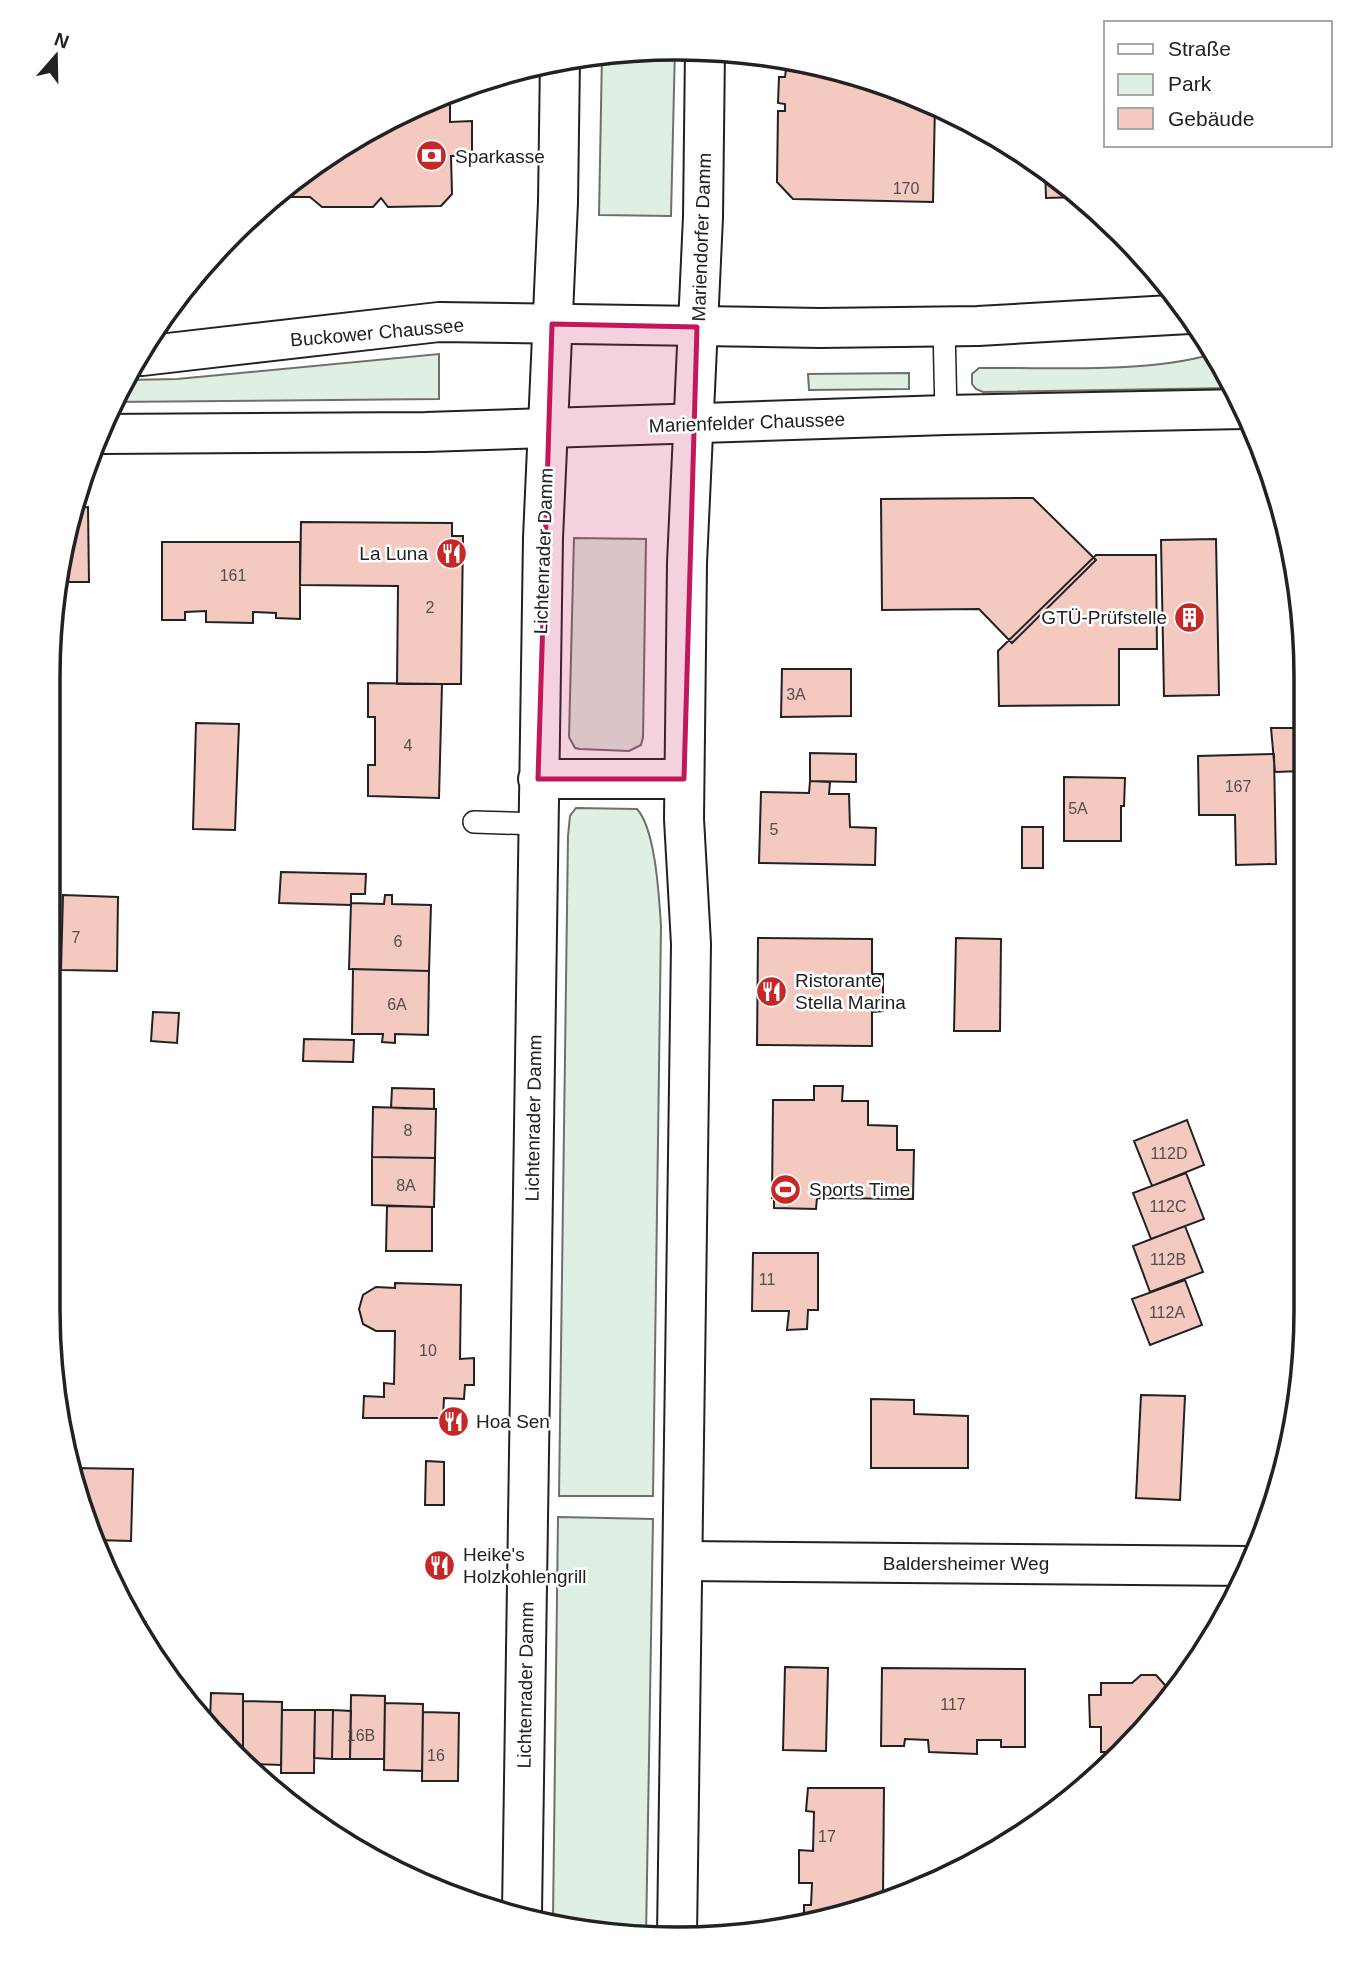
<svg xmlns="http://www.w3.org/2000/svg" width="1353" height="1987" font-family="Helvetica,sans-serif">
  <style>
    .green { fill: #e0efe3; stroke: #6f6f6f; stroke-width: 2 }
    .building { fill: #f3c9c0; stroke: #222; stroke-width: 2 }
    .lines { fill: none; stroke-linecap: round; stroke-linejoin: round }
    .service-casing { stroke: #222; stroke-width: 24 }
    .minor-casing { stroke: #222; stroke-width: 42 }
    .secondary-casing { stroke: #222; stroke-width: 42 }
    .primary-casing { stroke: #222; stroke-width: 42 }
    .service { stroke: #fff; stroke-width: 21 }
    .minor { stroke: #fff; stroke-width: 38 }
    .secondary { stroke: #fff; stroke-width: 38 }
    .primary { stroke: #fff; stroke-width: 38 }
    .marked { fill: #c2185b; fill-opacity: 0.2; stroke: #c2185b; stroke-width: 5; stroke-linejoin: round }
    .labels { text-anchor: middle; stroke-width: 5; stroke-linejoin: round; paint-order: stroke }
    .number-label { font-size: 16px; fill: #564c4a }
    .poi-label { font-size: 19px; fill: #222; stroke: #fff; text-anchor: start }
    .street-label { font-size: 19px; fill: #222; stroke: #fff }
    .rim { fill: none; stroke: #222; stroke-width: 3.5 }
  </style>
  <rect width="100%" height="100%" fill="#fff"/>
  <path class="green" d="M675,47l-4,169 -72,-1 3,-160z
    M439,354v45l-328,3 14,-22 52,-1z
    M1214,354l18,34 -249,4 -7,-3 -4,-5v-10l7,-6c78,-1 160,6 235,-14z
    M909,373v16l-100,1 -1,-16z
    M574,538l72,1 -3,198 -2,8 -12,6 -49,-2 -5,-1 -6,-11z
    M576,808l61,1c19,21 22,89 24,117l-8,570h-94l9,-660 2,-20z
    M558,1517l95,2 -7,419h-11l-82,-19z"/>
  <path class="building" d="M778,57l21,2 118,36 18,9 -2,98 -140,-3 -16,-17 1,-71h7v-7l-7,-1 1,-26h6l1,-8 -8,-1z
    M450,91v31l22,-1v34l-21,1 1,38 -11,12 -53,1 -7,-9 -8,9h-51l-12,-10h-19v-14l36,-29 108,-59z
    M1045,169l34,28 -33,1z
    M1033,498l63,62 -84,83 -33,-34 -97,1 -1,-111z
    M88,507l1,75h-33l3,-28 16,-46z
    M301,522l151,1v13h11l-2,148h-64l1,-98 -98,-1z
    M1216,539l3,156 -55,1 -3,-156z
    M162,542h138v77l-24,-1v-5l-23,-1v11l-47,-1v-11l-21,1v8h-23z
    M1096,555h60l1,94h-38v56l-120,1 -1,-55z
    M782,669h69v47l-70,1z
    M368,683l74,1 -3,114 -71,-2v-31h7v-48h-7z
    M196,723l43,1 -4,106 -42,-1z
    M1271,728h31v43l-27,1z
    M810,753l46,1v28l-46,-1z
    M1272,754h2l2,110 -40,1 -1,-50h-36l-1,-59z
    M47,770h12l-1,68h-11z
    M1064,777l61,1 -1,28h-3v35h-57z
    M810,781l20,1 -1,12h20l1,33 26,1 -1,37 -116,-2 2,-71 48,1z
    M1022,827h21v41h-21z
    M281,872l85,2 -1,20h-14v11l-72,-2z
    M63,895l55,2 -1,74 -56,-1z
    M385,895h7v9l39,1 -2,66 -80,-2 2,-66 33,1z
    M758,938l114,1v35h11v37l-11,1v34l-115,-1z
    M956,938l45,1 -1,92h-46z
    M353,969l76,2 -1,64 -33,-1v9l-13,-1 1,-8h-31z
    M153,1012l26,1 -2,30 -26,-2z
    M304,1039l50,1 -1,22 -50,-1z
    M814,1086h29l-1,15h26v24l29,1v24h17l-1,49 -96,-1 -1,11 -42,-1v-10h-2l1,-98h41z
    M392,1088l42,1v20l-43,-1z
    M373,1107l63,2 -1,49 -63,-1z
    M1187,1120l17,45 -52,21 -18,-45z
    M1306,1148v28l-10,-24z
    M372,1157l63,1 -1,49 -62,-2z
    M1186,1173l18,46 -53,20 -18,-46z
    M387,1206l45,1v44h-46z
    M1185,1226l18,46 -53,20 -17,-46z
    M753,1253h65v57h-10l-1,19 -20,1 2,-19h-37z
    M1185,1280l17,45 -52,20 -18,-46z
    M395,1283l66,2 -1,74 14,-1v27h-9l-1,14 -20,-1 -1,20h-80l1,-22 20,1v-14l10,1 1,-53h-19l-13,-7 -4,-15 4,-14 13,-8 19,1z
    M1141,1395l44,1 -5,104 -44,-2z
    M871,1399l43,1v14l54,2v52h-97z
    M426,1461l18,1v43h-19z
    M74,1468l59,1 -2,72 -37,-1 -13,-28z
    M135,1622h11v21h-1z
    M785,1667l43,1 -2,83 -43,-1z
    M882,1668l143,1v78h-24v-7h-24v14l-48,-2 -1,-12 -23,-1 -1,7h-23z
    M1141,1675h15l9,10v9l-41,58h-23v-25h-11l-1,-32h12v-12h31z
    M211,1693l32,1v61l-33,-34z
    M351,1695l34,1 -1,63h-34z
    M243,1701l39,1 -1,63 -30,-1 -8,-9z
    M385,1703l38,1 -1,67 -38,-1z
    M282,1710h33l-1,63h-33z
    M315,1710h18l-1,49 -18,-1z
    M333,1710l18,1 -1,48h-18z
    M423,1712l36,1 -1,68h-36z
    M808,1788h76l-1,108 -79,30v-21h7l1,-22h-13v-33l14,1 1,-39 -8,-1z"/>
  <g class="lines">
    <defs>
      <path id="service" d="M944,326l2,89
        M474,822l64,2"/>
      <path id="minor" d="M683,1561l566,5"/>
      <path id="secondary" d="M142,356l297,-34 381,6 158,-2 211,-12
        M100,434l326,-2 520,-17 298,-6"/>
      <path id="primary" d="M538,779h146
        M522,1912l21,-1374 15,-336 2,-143
        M677,1936l14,-992 -7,-125 3,-256 16,-346 2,-167"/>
    </defs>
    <use href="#service" class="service-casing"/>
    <use href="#minor" class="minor-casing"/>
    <use href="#secondary" class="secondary-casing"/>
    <use href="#primary" class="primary-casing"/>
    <use href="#service" class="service"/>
    <use href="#minor" class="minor"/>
    <use href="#secondary" class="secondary"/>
    <use href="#primary" class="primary"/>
  </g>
  <path class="marked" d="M552,324l145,3 -13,452h-146z"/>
  <defs>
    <symbol id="bank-disc" viewBox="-11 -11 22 22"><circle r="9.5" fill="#c62828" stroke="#fff"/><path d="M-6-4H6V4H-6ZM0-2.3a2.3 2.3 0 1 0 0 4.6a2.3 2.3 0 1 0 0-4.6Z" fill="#fff"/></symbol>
    <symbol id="restaurant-disc" viewBox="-11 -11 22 22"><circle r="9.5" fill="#c62828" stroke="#fff"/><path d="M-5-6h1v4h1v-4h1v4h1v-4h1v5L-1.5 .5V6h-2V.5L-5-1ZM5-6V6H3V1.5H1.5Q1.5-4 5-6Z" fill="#fff"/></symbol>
    <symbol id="building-disc" viewBox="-11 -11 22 22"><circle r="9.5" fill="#c62828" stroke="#fff"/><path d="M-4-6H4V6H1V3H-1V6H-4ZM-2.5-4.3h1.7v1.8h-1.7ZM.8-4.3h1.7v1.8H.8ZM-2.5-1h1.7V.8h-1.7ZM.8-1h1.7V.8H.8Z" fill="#fff"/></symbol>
    <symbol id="stadium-disc" viewBox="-11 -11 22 22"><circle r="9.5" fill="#c62828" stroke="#fff"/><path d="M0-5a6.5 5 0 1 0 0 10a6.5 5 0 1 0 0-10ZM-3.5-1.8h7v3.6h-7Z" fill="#fff"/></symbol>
  </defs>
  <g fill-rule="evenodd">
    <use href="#bank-disc" x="414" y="138" width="35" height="35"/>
    <use href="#restaurant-disc" x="434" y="536" width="35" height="35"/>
    <use href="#building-disc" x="1172" y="600" width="35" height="35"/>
    <use href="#restaurant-disc" x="754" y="974" width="35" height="35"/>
    <use href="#stadium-disc" x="768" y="1172" width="35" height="35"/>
    <use href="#restaurant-disc" x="436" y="1404" width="35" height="35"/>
    <use href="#restaurant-disc" x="422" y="1548" width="35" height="35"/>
  </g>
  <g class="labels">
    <g class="number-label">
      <text x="906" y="194">170</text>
      <text x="233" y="581">161</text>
      <text x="430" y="613">2</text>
      <text x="796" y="700">3A</text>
      <text x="408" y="751">4</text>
      <text x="1238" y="792">167</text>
      <text x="1078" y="814">5A</text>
      <text x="774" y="835">5</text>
      <text x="76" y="943">7</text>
      <text x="398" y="947">6</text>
      <text x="397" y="1010">6A</text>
      <text x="408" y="1136">8</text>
      <text x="1169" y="1159">112D</text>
      <text x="406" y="1191">8A</text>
      <text x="1168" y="1212">112C</text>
      <text x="1168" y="1265">112B</text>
      <text x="767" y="1285">11</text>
      <text x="1167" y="1318">112A</text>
      <text x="428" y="1356">10</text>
      <text x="953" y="1710">117</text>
      <text x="361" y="1741">16B</text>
      <text x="436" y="1761">16</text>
      <text x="827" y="1842">17</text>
    </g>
    <g class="poi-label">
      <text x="455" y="163">Sparkasse</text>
      <text x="428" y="560" text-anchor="end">La Luna</text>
      <text x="1167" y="624" text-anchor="end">GTÜ-Prüfstelle</text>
      <text x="795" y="987">Ristorante<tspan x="795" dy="22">Stella Marina</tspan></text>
      <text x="809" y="1196">Sports Time</text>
      <text x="476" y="1428">Hoa Sen</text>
      <text x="463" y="1561">Heike's<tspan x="463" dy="22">Holzkohlengrill</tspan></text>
    </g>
    <g class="street-label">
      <text transform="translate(701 237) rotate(-88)" y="7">Mariendorfer Damm</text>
      <text transform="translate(377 332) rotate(-5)" y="7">Buckower Chaussee</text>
      <text transform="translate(747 422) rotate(-2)" y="7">Marienfelder Chaussee</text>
      <text transform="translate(543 551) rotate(-88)" y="7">Lichtenrader Damm</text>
      <text transform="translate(533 1118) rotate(-89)" y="7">Lichtenrader Damm</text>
      <text x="966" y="1570">Baldersheimer Weg</text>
      <text transform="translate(525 1685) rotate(-89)" y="7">Lichtenrader Damm</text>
    </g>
  </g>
  <path d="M0 0H1353V1987H0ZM677 60H677A617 617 0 0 1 1294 677V1310A617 617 0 0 1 677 1927H677A617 617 0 0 1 60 1310V677A617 617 0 0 1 677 60Z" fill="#fff" fill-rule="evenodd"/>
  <path class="rim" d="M677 60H677A617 617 0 0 1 1294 677V1310A617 617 0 0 1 677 1927H677A617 617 0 0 1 60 1310V677A617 617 0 0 1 677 60Z"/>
  <rect x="1104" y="21" width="228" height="126" fill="#ffffff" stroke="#a7a7a7" stroke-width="2"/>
  <rect x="1118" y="44" width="35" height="10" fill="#ffffff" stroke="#a7a7a7" stroke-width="2"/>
  <text x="1168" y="56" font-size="21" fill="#222222">Straße</text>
  <rect x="1118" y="74" width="35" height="21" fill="#e0efe3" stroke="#a7a7a7" stroke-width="2"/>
  <text x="1168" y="91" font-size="21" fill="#222222">Park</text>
  <rect x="1118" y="108" width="35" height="21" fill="#f3c9c0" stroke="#a7a7a7" stroke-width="2"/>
  <text x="1168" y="126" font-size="21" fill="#222222">Gebäude</text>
  <g transform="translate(56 56) rotate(20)" stroke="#ffffff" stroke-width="5" paint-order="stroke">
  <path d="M0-5L12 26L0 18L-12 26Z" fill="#222222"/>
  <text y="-10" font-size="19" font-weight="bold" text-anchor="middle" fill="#222222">N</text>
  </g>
</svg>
